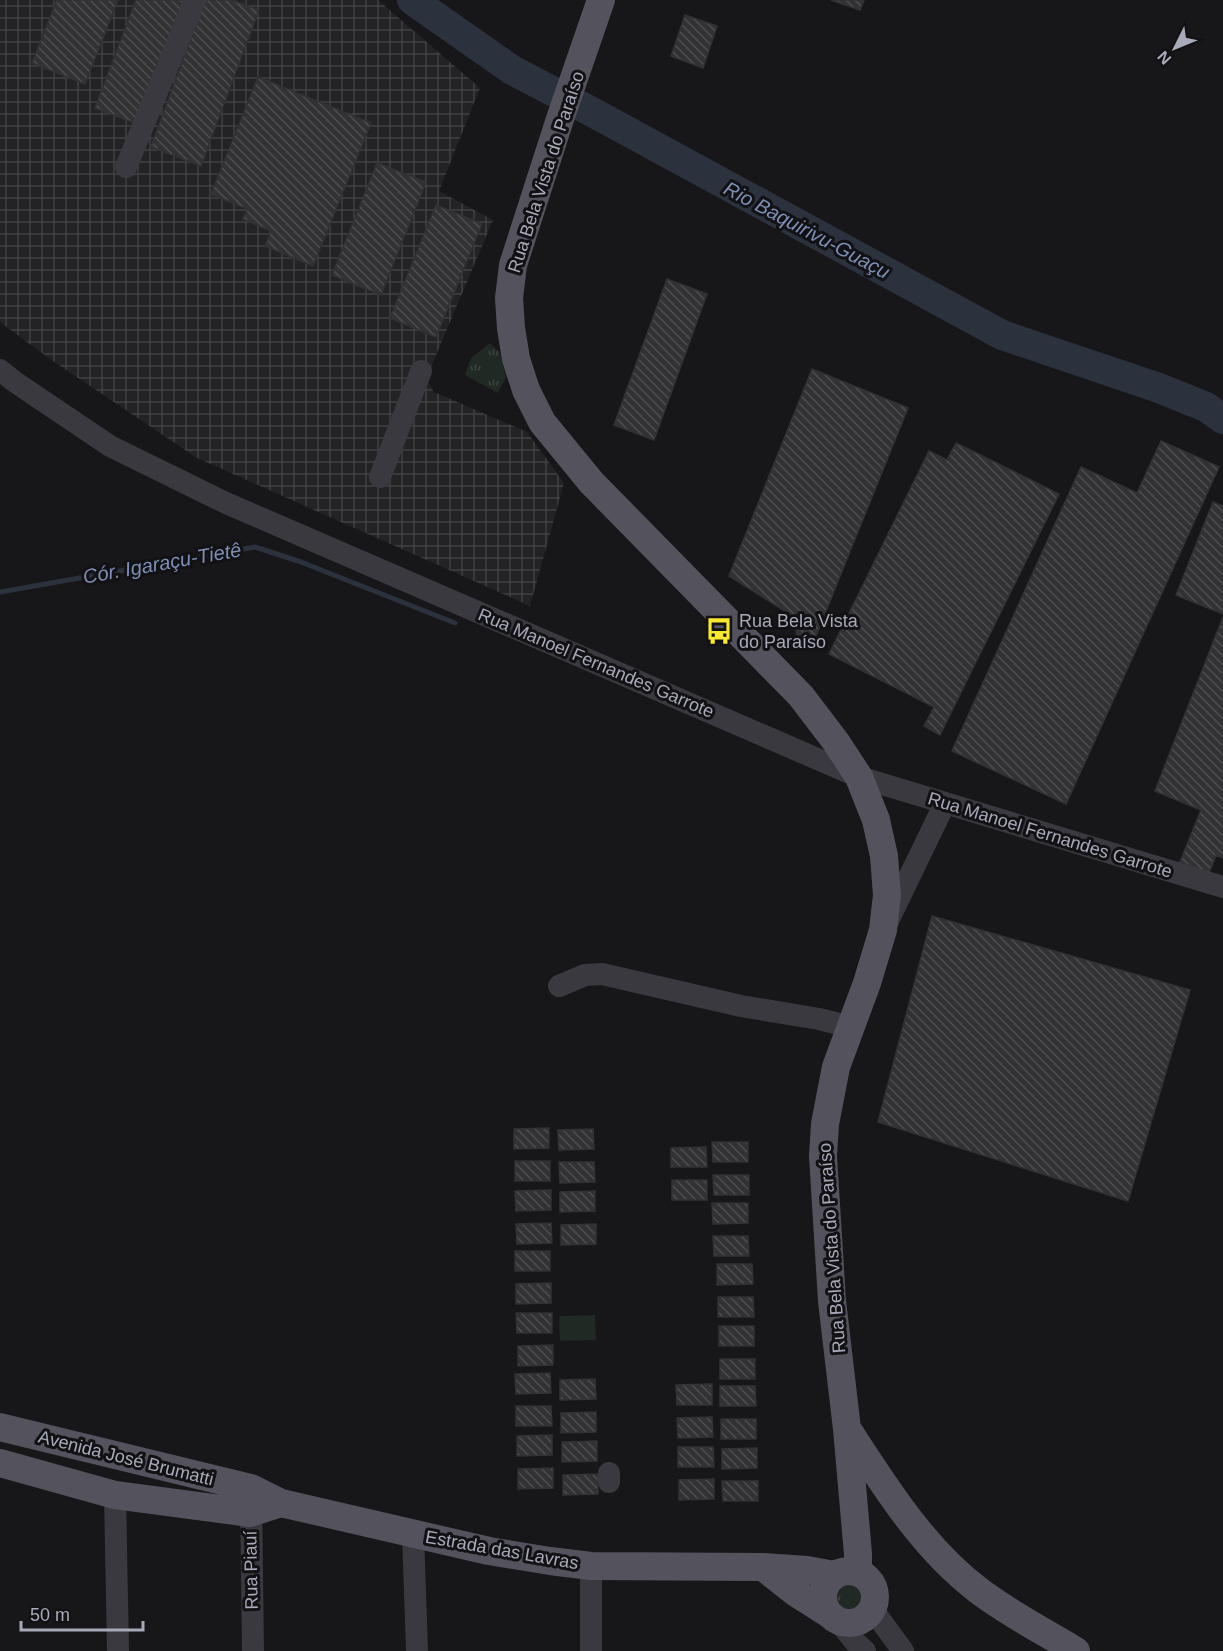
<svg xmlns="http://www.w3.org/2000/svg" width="1223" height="1651" font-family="Helvetica,sans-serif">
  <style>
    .industrial { fill: url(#industrial-grid) }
    .grass { fill: url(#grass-tufts) }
    .pitch { fill: #202923 }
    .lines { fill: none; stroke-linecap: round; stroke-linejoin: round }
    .stream { stroke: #2c313e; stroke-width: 5 }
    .river { stroke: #2c313e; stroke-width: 30 }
    .building { fill: url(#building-back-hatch); stroke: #323135; stroke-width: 1.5 }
    .minor { stroke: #3a3940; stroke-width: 22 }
    .major { stroke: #54535d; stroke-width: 28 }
    .labels { text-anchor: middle; stroke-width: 6; stroke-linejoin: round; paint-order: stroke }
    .street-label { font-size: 18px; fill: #a8a9b9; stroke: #121214 }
    .poi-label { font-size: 18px; fill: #a8a9b9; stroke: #121214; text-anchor: start }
    .water-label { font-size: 20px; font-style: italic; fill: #7e8eb6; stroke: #121214 }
  </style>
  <defs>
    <pattern id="industrial-grid" width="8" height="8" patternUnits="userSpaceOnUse" patternTransform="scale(1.5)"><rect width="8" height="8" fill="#232326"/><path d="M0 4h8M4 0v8" fill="none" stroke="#404043"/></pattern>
    <pattern id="grass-tufts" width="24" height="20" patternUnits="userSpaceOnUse" patternTransform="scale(1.5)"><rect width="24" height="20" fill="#202923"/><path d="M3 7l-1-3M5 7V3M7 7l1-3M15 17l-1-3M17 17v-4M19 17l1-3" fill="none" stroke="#3e4541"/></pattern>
    <pattern id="building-back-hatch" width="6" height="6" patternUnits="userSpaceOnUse" patternTransform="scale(1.5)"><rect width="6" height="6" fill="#323235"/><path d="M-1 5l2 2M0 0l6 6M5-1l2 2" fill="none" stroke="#4d4d50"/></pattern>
  </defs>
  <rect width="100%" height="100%" fill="#171719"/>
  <path class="industrial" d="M0,0h378l102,88 -41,103 54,29 -67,159 8,13 93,40 37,51 -34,123 -333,-148 -147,-99 -50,-37z"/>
  <path class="grass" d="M490,343l10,10 6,24 -8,16 -33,-18 6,-17z
    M832 1598a15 15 0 1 1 30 0a15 15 0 1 1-30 0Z"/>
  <path class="pitch" d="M595,1315l1,25 -36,1 -1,-25z"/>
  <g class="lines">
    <path class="stream" d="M0,592l255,-45 46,15 154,61"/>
    <path class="river" d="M412,0l100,70 82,43 408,222 157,53 47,19 17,12"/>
  </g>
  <path class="building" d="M57,0h61l-33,84 -53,-21z
    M136,0h49l-48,124 -42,-16z
    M205,0h27l27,10 -58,156 -50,-19z
    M831,0h33l-4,10z
    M685,15l32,11 -14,42 -32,-12z
    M258,77l113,46 -58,143 -48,-20 6,-15 -28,-12 4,-10 -36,-15z
    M377,163l49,19 -45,113 -49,-20z
    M436,205l46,19 -46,113 -46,-19z
    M667,279l40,15 -53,146 -40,-15z
    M812,369l96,39 -97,240 -14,-5 -1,-18 -8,-12 -59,-37z
    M1161,441l58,26 -153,337 -114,-53 129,-284 56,26z
    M956,443l103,51 -119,241 -16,-9 10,-19 -105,-53 100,-203 18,9z
    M1213,502l10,4v108l-47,-19z
    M1223,617v241l-7,-3 -7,18 -29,-11 21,-52 -46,-19z
    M932,916l258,74 -62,211 -250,-79z
    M549,1128v20l-35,1v-20z
    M593,1129l1,20 -35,1 -1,-20z
    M712,1142h36v20h-35z
    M706,1147l1,20h-36v-19z
    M515,1161h35v20h-35z
    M559,1162h35l1,20 -35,1z
    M713,1175h36v20h-35z
    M672,1180h35v20h-35z
    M551,1190v20l-35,1 -1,-20z
    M595,1191v20l-35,1v-20z
    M712,1203h36v20l-35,1z
    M551,1223l1,20 -35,1 -1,-20z
    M596,1224v20l-35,1v-20z
    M713,1236h35l1,20h-35z
    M515,1251h35v20h-35z
    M717,1264h35l1,20 -36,1z
    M551,1283v20l-35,1v-20z
    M718,1297h35l1,20h-36z
    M516,1313h36v20h-35z
    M719,1326h35v20h-35z
    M553,1345v20l-35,1v-20z
    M720,1359h35v20h-35z
    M550,1373l1,20 -35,1 -1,-20z
    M595,1379l1,20 -36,1v-20z
    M712,1384v21h-35l-1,-20z
    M720,1386h35l1,20h-36z
    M516,1406h35l1,20h-36z
    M596,1412v20l-35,1v-20z
    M712,1417l1,20 -35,1 -1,-20z
    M721,1419h35v20h-35z
    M552,1435v20l-35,1v-20z
    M597,1441v20l-35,1v-20z
    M678,1447h35l1,20h-36z
    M757,1448v20l-35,1v-20z
    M553,1468v20l-35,1v-20z
    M598,1474v20l-35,1v-20z
    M714,1479v20l-35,1v-20z
    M722,1481h36v20h-35z"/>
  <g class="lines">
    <path class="minor" d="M126,167l69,-167
      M0,370l15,12 95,64 116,57 633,274 364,110
      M380,477l41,-106
      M888,921l57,-118
      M559,986l26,-11 17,-1 139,32 78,13 32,8
      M609,1482v-9
      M115,1495l3,156
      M251,1496l2,155
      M413,1533l4,118
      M591,1566v85
      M873,1610l30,41
      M839,1622l17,21 9,8"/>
    <path class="major" d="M601,0l-41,119 -47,146 -4,33 2,30 5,31 10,31 16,32 50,61 209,213 35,46 23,35 17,43 8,36 3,39 -4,35 -16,53 -31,84 -11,57 -2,32 9,145 15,128 11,125v9l-4,8
      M0,1427l251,61 30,15 208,48 61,10 41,5 172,1 44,3 27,5
      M848,1430c38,58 75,118 130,160 30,23 65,41 98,61
      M0,1463l115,32 135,18 31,-10
      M763,1567l33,26 33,21
      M823 1597a26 26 0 1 1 52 0a26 26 0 1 1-52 0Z"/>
  </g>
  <defs>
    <symbol id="bus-bare" viewBox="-9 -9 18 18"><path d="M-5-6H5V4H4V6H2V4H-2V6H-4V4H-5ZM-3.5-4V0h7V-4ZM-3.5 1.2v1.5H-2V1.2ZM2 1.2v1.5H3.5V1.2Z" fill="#fae82e" stroke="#121214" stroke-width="2.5" paint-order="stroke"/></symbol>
  </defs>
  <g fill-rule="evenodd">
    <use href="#bus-bare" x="700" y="612" width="38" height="38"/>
  </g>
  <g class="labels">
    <g class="street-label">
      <text transform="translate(546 172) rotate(-72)" y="6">Rua Bela Vista do Paraíso</text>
      <text transform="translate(596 663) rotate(23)" y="6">Rua Manoel Fernandes Garrote</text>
      <text transform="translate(1050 835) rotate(17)" y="6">Rua Manoel Fernandes Garrote</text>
      <text transform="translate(832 1248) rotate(-94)" y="6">Rua Bela Vista do Paraíso</text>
      <text transform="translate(126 1458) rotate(14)" y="6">Avenida José Brumatti</text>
      <text transform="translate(502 1550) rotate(10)" y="6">Estrada das Lavras</text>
      <text transform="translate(251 1570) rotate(-91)" y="6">Rua Piauí</text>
    </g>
    <g class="poi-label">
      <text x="739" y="627">Rua Bela Vista<tspan x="739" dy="21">do Paraíso</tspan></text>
    </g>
    <g class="water-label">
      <text transform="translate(807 230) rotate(28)" y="7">Rio Baquirivu-Guaçu</text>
      <text transform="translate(162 563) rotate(-10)" y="7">Cór. Igaraçu-Tietê</text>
    </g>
  </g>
  <g transform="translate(1175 48) rotate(227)" stroke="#121214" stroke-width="4.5" paint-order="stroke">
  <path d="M0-4.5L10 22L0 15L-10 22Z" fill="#a8a9b9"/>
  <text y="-9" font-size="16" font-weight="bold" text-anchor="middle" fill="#a8a9b9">N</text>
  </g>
  <path d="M21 1621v9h122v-9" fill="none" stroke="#a8a9b9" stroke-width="3"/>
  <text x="30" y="1621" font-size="18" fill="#a8a9b9" stroke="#121214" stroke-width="4.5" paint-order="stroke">50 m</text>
</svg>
